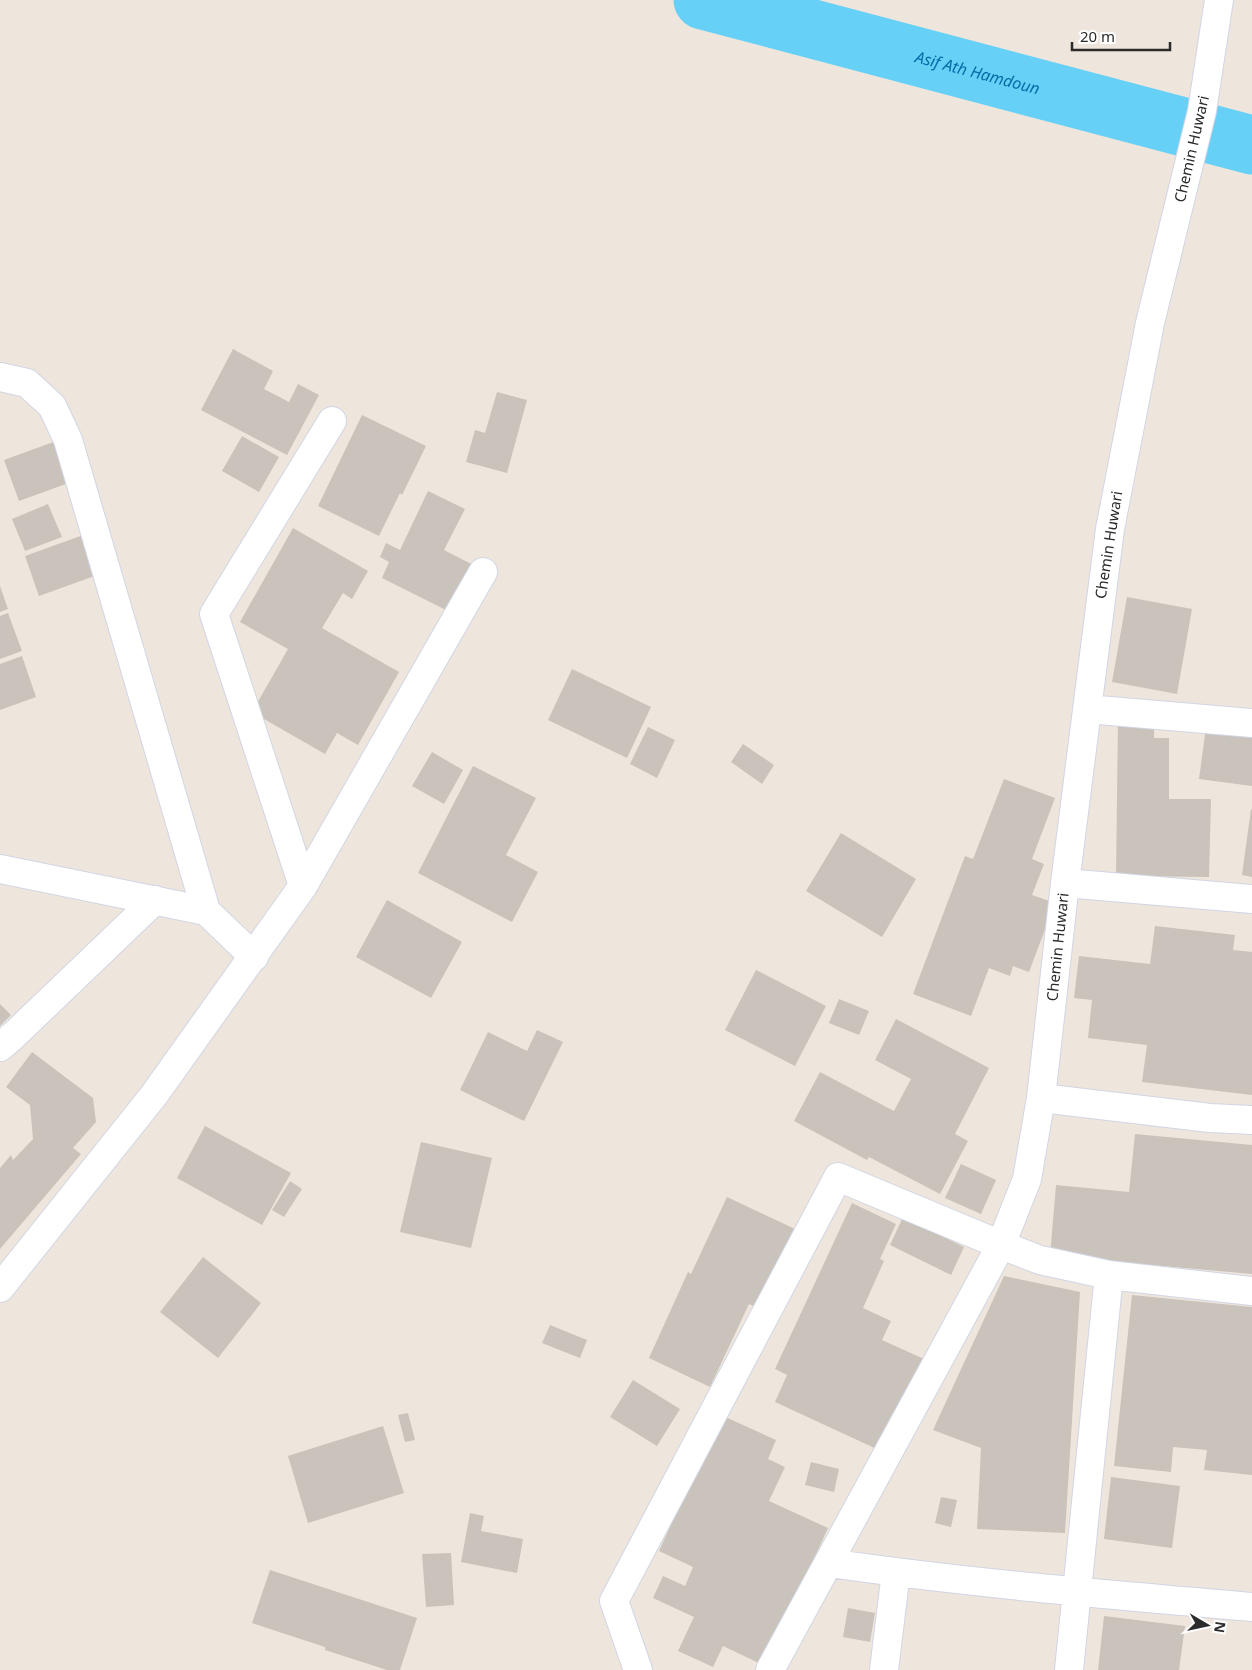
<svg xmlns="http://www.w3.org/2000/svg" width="1252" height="1670" font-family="'Noto Sans',sans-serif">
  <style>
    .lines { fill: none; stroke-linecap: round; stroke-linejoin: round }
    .river { stroke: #67d0f7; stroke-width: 59 }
    .building { fill: #c9c3bb }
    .minor-casing { stroke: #d1d5e5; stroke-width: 30 }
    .minor { stroke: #fff; stroke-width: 28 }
    .labels { text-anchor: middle; stroke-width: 4.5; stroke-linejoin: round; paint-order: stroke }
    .street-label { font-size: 15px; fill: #2b2b2b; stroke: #fff }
    .water-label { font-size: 16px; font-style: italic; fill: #046da6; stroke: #fff }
  </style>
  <rect width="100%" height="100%" fill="#eee6dc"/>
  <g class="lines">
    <path class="river" id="s1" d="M703,0l549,145"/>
  </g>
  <path class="building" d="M233,349l40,22 -9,18 25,13 9,-18 21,11 -32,60 -86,-45z
    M497,392l30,8 -20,73 -41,-11 9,-32 10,3z
    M362,415l64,31 -24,49 -2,-2 -21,43 -61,-30z
    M242,436l37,21 -20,35 -37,-21z
    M59,440l15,41 -55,20 -15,-41z
    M428,491l37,18 -21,41 35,18 -23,47 -74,-37 7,-16 -9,-5 6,-14 14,7z
    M48,504l14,33 -37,14 -13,-32z
    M293,528l75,43 -16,28 -9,-6 -21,35 77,44 -41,73 -21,-12 -12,21 -73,-42 36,-63 -48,-27z
    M86,534l14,40 -61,22 -14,-40z
    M0,586l8,23 -8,3z
    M1127,597l65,12 -15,85 -65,-12z
    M8,613l14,38 -22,8v-43z
    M22,656l14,41 -36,13v-46z
    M572,669l79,38 -24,51 -79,-38z
    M1118,720h36v18h15v61h42l-2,78 -93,-1z
    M648,727l27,13 -18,38 -27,-14z
    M1206,727l46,6v53l-53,-7z
    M743,744l31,21 -12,19 -31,-22z
    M432,752l31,18 -19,34 -32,-18z
    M473,766l63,32 -30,57 32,17 -26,50 -94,-49z
    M1004,779l51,19 -23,61 12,5 -12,31 23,8 -26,69 -16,-6 -3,10 -21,-8 -18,48 -58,-22 52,-138 8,3z
    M1251,809l1,1v67l-10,-2z
    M841,833l75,46 -34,58 -76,-46z
    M387,900l75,42 -31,56 -75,-41z
    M1155,926l80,9 -2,15 19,2v143l-110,-13 5,-37 -59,-7 4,-38 -18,-2 5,-42 71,8z
    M756,970l70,36 -31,60 -70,-36z
    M839,999l30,12 -10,24 -30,-12z
    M0,1004l11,11 -11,11z
    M896,1019l93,49 -34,66 13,7 -28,53 -71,-37 -2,3 -73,-39 26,-49 74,39 17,-32 -36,-19z
    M537,1030l26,12 -39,79 -64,-31 28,-58 39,19z
    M32,1052l61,46 3,24 -23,26 8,6 -81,95v-81l11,-13 2,5 20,-21 -3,-34 -24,-18z
    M205,1126l86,47 -29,52 -85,-47z
    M1135,1134l117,11v129l-202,-18 6,-71 73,7z
    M421,1142l71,16 -21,90 -71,-16z
    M961,1164l35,16 -15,34 -36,-16z
    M290,1181l12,8 -18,28 -12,-7z
    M727,1197l68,32 -38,79 -8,-4 -39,83 -61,-29 39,-86 3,2z
    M852,1203l44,21 -16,35 4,2 -21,47 28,13 -9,19 42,19 -43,92 -106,-49 12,-27 -12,-6z
    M903,1217l61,30 -13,28 -61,-30z
    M203,1257l58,46 -43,55 -58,-46z
    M1004,1276l76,16 -15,241 -88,-4 4,-81 -48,-18z
    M1132,1295l120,12v168l-48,-5 3,-20 -34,-3 -2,25 -57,-6z
    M550,1325l37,15 -7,18 -38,-15z
    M633,1380l47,29 -23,37 -47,-29z
    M408,1413l7,27 -10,2 -7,-27z
    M721,1415l55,25 -8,19 17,8 -16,34 59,27 -63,138 -42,-20 -10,21 -35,-16 16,-34 -41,-19 10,-22 22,10 8,-19 -34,-16z
    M383,1426l21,67 -96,30 -20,-67z
    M811,1462l28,7 -5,23 -29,-7z
    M1111,1477l69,9 -8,62 -68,-9z
    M941,1497l16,3 -6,27 -16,-4z
    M470,1513l14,3 -3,15 42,8 -6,34 -56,-11z
    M451,1553l3,52 -28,2 -4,-53z
    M270,1570l147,48 -17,52h-13l-62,-20v-3l-73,-24z
    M848,1608l27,5 -5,29 -27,-5z
    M1104,1616l81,10 -6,44h-81z"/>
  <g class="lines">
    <defs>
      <path id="minor" d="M1219,0l-17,111 -52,212 -40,206 -45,354 -24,215 -14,81 -26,66 39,15 69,15 143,16
        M0,377l27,6 25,23 16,34 138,471 48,46
        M1087,709l165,14
        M0,869l206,42
        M1065,883l187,16
        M303,886l-89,-272 118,-193
        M0,1047l14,-12 141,-135
        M1041,1098l169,20 42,2
        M0,1288l154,-193 149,-209 180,-314
        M829,1563c140,20 282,32 423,44
        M638,1670l-24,-69 224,-424 163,68 -231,425
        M884,1670l12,-98
        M1069,1670l40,-395"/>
    </defs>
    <use href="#minor" class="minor-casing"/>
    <use href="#minor" class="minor"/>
  </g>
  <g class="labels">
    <g class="street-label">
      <text transform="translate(1192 149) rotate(-77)" y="5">Chemin Huwari</text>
      <text transform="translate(1109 545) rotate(-81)" y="5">Chemin Huwari</text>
      <text transform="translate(1058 947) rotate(-84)" y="5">Chemin Huwari</text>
    </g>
    <g class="water-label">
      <text dy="6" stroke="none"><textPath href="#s1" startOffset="284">Asif Ath Hamdoun</textPath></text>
    </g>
  </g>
  <g transform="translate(1207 1625) rotate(99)" stroke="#ffffff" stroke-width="4" paint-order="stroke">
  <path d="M0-4L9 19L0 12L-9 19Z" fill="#2b2b2b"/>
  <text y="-8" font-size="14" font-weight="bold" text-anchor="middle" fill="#2b2b2b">N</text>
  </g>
  <path d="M1072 42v8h98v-8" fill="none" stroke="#2b2b2b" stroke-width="2.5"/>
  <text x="1080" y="42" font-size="15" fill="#2b2b2b" stroke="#ffffff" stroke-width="4" paint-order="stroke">20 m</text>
</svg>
